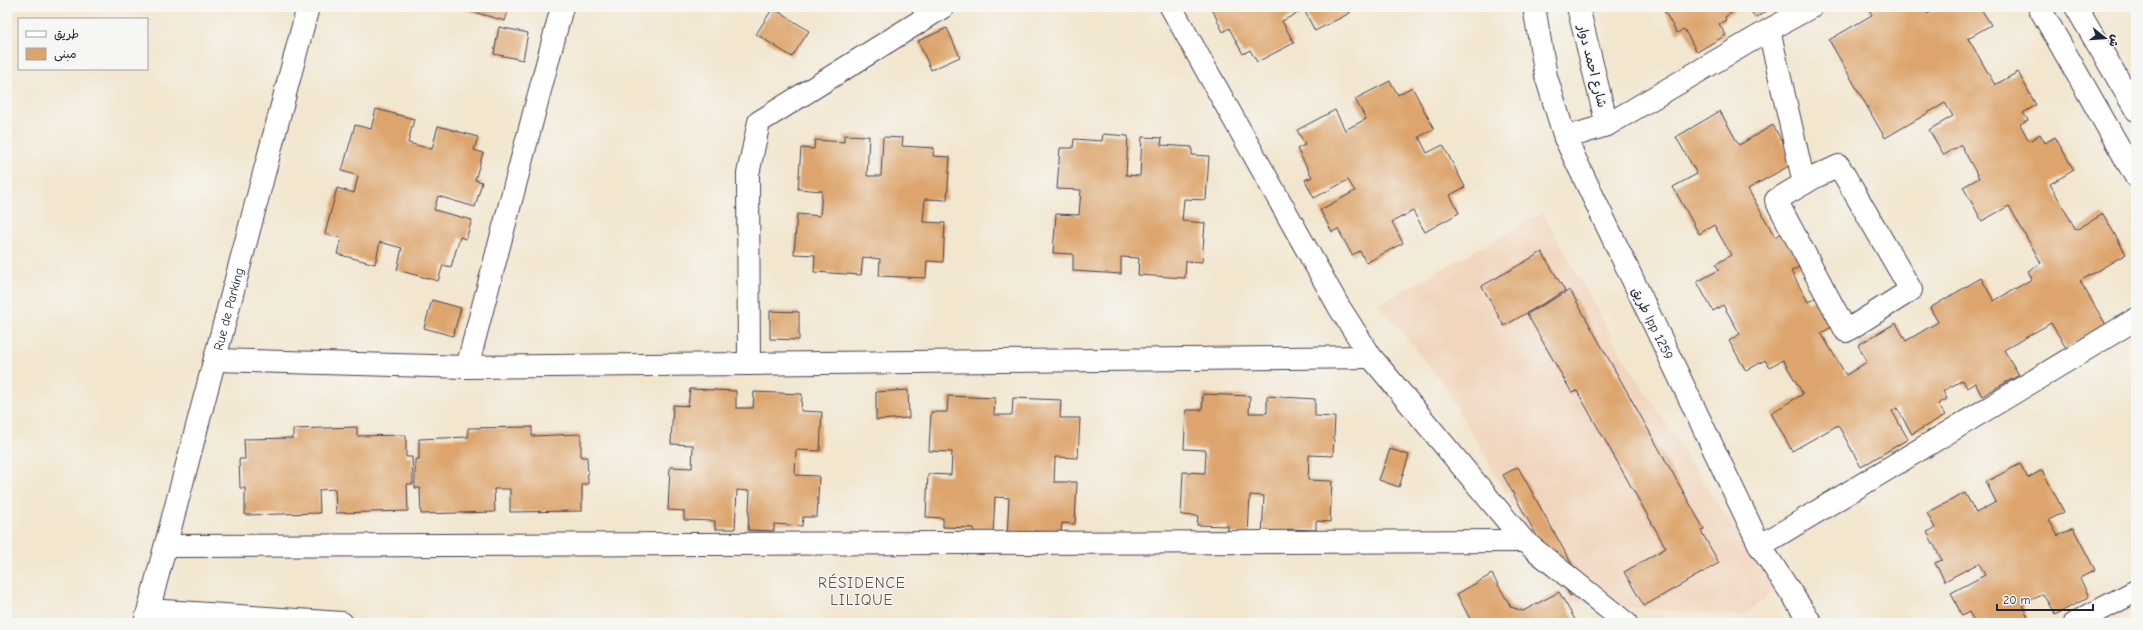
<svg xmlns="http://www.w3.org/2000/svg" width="2143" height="630" font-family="'Comic Neue','Playpen Sans Arabic',sans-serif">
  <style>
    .built { fill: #f1d5bd }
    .building { fill: #dda56d }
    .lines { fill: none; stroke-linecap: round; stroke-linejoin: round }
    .minor-casing { stroke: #413f51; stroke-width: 24 }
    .minor { stroke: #fff; stroke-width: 22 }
    .labels { text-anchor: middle; stroke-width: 3; stroke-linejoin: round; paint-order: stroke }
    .street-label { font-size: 13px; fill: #22223b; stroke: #f6f6f2 }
    .quarter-label { font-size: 15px; letter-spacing: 1px; fill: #63504c; stroke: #f6f6f2 }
  </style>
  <rect width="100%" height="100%" fill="#f6f6f2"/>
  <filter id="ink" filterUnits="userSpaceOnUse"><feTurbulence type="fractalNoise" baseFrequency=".025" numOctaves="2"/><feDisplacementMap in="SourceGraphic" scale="8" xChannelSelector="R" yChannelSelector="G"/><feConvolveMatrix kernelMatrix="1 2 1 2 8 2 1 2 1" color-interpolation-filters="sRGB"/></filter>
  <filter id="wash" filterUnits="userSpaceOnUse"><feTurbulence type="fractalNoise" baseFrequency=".012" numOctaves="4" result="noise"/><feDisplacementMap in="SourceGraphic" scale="16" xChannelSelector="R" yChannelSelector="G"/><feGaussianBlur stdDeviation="0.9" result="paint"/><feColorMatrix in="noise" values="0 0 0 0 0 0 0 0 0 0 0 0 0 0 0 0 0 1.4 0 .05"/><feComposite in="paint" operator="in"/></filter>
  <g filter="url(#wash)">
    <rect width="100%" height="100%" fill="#f2e6cf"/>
    <path class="built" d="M1543,213l80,144 151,234 -32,26 -172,-16 -131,-223 -60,-74z"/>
    <g id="blocks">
      <path class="building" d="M464,7h45l-4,14 -42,-12z
        M1216,7h131l3,6 -35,18 -11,-21 -22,11 12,22 -37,19 -7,-12 -7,4 -14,-26 -6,4 -11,-23z
        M1662,7h112l-19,11 -6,-11 -7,5 -3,-4 -14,9 1,3 -7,4 7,11 -29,17 -13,-23 -7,4z
        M1867,7h58l3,7 12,-7h40l11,18 -23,13 27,47 23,-13 18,33 -13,8 5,7 -8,4 9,17 11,-7 5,9 10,-6 19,33 -24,14 26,46 27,-16 23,40 -46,27 26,44 -40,23 -15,-25 -47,27 15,25 -37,21 -7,-13 -8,5 -4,-8 -20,11 4,8 -9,5 7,11 -33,19 -15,-26 -5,3 16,28 -47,28 -23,-42 -46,26 -21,-38 32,-19 -20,-34 -14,7 -4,-7 -19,11 -17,-30 11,-7 -17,-29 -10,6 -16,-29 22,-12 -3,-6 15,-9 -17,-30 -15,9 -26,-47 24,-13 -21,-37 44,-26 19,34 34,-20 21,38 -46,26 27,48 9,-5 19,33 -12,6 17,31 12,-7 17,29 -16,9 25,42 21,-13 -9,-17 38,-22 10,18 32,-19 -8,-14 51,-30 13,23 38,-22 -4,-8 13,-8 -32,-57 -27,15 -19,-34 16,-9 -18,-33 -17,10 -15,-25 24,-14 -8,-13 -60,35 -56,-98 43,-25z
        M773,8l36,23 -17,26 -36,-23z
        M499,27l29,6 -5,27 -29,-6z
        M947,28l13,29 -29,13 -13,-29z
        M1390,81l8,14 14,-8 22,42 -15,8 8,16 16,-8 22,42 -15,8 9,18 -34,19 -12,-21 -21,11 11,21 -37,20 -6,-12 -8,4 -14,-26 -6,3 -12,-22 35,-19 -7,-11 -34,18 -9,-18 7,-3 -15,-28 8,-4 -8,-15 38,-20 10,20 21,-11 -11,-20z
        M376,109l38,10 -6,24 24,6 6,-23 40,11 -4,13 9,3 -8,27 7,2 -7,25 -37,-11 -4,14 38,10 -6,19 -6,-2 -9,30 -8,-2 -5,16 -41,-11 5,-22 -22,-6 -5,22 -38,-10 4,-16 -16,-4 12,-46 17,5 4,-17 -16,-5 13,-46 16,4z
        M1103,134l25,2 -2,39 14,1 2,-39 20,1 -1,7 31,2v8l17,1 -3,44 -22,-1 -2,22 23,2 -3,39 -16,-1 -1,17 -47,-3 1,-17 -18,-1v17l-48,-3v-17l-20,-1 3,-39 23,1 2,-25 -24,-1 3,-41h13l1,-9 28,2z
        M844,135l25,1 -2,40h14l2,-39 20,1 -1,8 32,2 -1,8 17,1 -3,43 -22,-1 -2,23 22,1 -2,39 -16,-1 -1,17 -47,-2 1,-17 -17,-2 -2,18 -47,-3 1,-17 -21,-1 3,-40 23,2 2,-25 -24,-2 3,-41 13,1 1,-9 29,2z
        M1542,252l23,39 -61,35 -22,-40z
        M1570,290l134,239 -3,2 18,32 -75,43 -20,-34 42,-24 -89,-157 -5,2 -45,-79z
        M432,300l29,8 -8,28 -29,-8z
        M770,311l29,1v28l-29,-1z
        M690,389l46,2v17h17l1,-16 48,2 -1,17 21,1 -2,39 -24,-1 -1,25 24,1 -2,41h-14l-1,9 -28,-2v7l-26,-1 2,-39 -13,-1 -2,39h-20v-8l-31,-1v-9l-16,-1 2,-43 22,1 1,-23 -22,-1 2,-39 15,1z
        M908,390l1,28 -33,2v-28z
        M1203,394l47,2 -1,17h18v-17l48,3v17l20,1 -2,39 -24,-1 -1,25 24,1 -2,41 -14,-1v9l-29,-1v7l-25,-1 2,-39 -14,-1 -2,39 -20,-1v-7l-31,-1 1,-9 -17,-1 2,-43 22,1 1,-23 -22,-1 2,-39h16z
        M948,396l47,2 -1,17h18l1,-17 48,2 -1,18h20l-2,40 -23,-1 -1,25h23l-2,42 -13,-1 -1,9 -28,-1 -1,7 -25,-1 2,-39 -14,-1 -2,39 -20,-1 1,-7 -31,-1v-9l-17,-1 2,-43 23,1 1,-23 -23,-1 2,-39h16z
        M357,427v9l49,-1v22h6l1,27h-6l1,27 -72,2 -1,-24 -16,1 1,23 -75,2v-27h-5l-1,-29h6l-1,-20 49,-1v-9z
        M532,427v9l49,-2v23h6l1,27h-6v27l-72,1v-23h-16l1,23 -74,2 -1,-26h-5v-29h4v-20l49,-2v-9z
        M1390,449l19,6 -10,32 -20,-7z
        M2020,464l8,14 14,-8 22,42 -15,8 9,16 15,-8 22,42 -15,8 9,19 -34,18 -12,-21 -21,11 9,18h-56l-6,-11 -7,4 -11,-23 34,-18 -6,-12 -34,18 -10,-18 7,-3 -15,-28 8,-4 -8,-15 38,-20 11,20 20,-11 -10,-20z
        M1518,467l67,121 -15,8 -67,-121z
        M1492,574l19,33 12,4 36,-19 18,31h-105l-15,-29z"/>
    </g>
  </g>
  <g filter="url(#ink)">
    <use href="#blocks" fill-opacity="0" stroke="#413f51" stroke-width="1"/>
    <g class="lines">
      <defs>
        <g id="minor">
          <path d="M1171,7l168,300 32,50 153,184 102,82"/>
          <path d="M1534,7l12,69 19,62 195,408 51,77"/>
          <path d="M1578,7l29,118"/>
          <path d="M2039,7l97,170"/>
          <path d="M2076,7l60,103"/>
          <path d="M1769,30l35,153"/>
          <path d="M1565,138l42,-13 162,-95 42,-23"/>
          <path d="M1839,166l72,124 -65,41 -70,-131 39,-23z"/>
          <path d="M215,360l252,7 904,-10"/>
          <path d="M749,364l-1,-190 11,-52 184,-115"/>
          <path d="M467,367l95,-360"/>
          <path d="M166,546l1358,-5"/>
          <path d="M1760,546l376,-227"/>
          <path d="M149,610l193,13"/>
          <path id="s1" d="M145,623l163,-616"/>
          <path d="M2075,623l61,-32"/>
        </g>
      </defs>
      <use href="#minor" class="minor-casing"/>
      <use href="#minor" class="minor"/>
    </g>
  </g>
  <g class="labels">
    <g class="street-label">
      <text transform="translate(1593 66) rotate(76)" y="5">شارع احمد دوار</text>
      <text dy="5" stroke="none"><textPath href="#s1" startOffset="325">Rue de Parking</textPath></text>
      <text transform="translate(1653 323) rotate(64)" y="5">طريق lpp 1259</text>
    </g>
    <g class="quarter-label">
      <text x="862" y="588">RÉSIDENCE<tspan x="862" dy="17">LILIQUE</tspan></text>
    </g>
  </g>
  <rect width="2143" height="630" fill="none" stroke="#f6f6f2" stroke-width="24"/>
  <rect x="18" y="18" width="130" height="52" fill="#f6f6f2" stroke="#a1a1a9"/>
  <rect x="26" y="31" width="20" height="6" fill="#ffffff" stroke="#a1a1a9"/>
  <text x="54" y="38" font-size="12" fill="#22223b">طريق</text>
  <rect x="26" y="48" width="20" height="12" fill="#dda56d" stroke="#a1a1a9"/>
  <text x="54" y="58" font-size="12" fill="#22223b">مبنى</text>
  <g transform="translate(2105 38) rotate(107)" stroke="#f6f6f2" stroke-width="3" paint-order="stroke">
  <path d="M0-3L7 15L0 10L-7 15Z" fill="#22223b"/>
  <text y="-6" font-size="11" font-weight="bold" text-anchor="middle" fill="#22223b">ش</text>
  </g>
  <path d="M1997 604v6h96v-6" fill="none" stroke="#22223b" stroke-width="2"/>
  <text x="2003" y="604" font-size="12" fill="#22223b" stroke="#f6f6f2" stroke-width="3" paint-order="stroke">20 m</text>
</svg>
